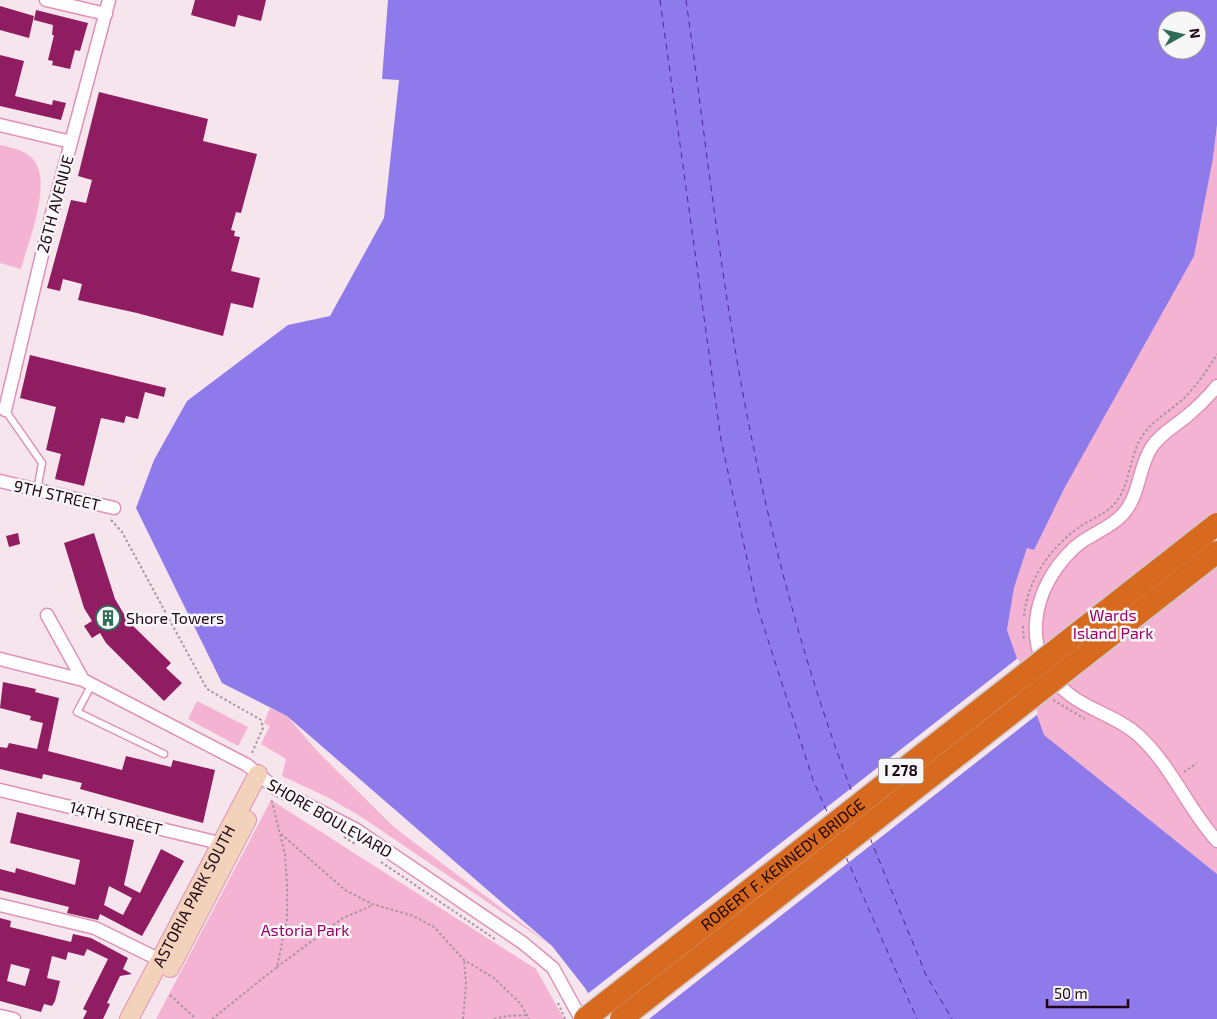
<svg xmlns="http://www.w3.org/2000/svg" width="1217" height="1019" font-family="'Exo 2',sans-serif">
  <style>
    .green { fill: #f4b3d2 }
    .water { fill: #8e7aea; fill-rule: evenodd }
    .pier { fill: #f6e5ec }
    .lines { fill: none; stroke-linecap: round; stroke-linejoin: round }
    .ferry { stroke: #4d22a7; stroke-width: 1; stroke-dasharray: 6 5; stroke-linecap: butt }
    .building { fill: #901d62; fill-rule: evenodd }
    .lane-casing { stroke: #e091b7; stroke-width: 9 }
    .street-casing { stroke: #e091b7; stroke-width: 15 }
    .secondary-casing { stroke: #e091b7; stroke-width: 20 }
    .path { stroke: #a9949e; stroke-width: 2; stroke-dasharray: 2.5 2.5; stroke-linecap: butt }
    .lane { stroke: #fff; stroke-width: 6 }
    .street { stroke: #fff; stroke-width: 12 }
    .secondary { stroke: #f3d2bc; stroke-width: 18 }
    .highway-bridge-casing { stroke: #cec8cb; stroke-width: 25; stroke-linecap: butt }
    .highway-bridge { stroke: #d76a1f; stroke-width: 22 }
    .labels { text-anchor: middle; stroke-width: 5; stroke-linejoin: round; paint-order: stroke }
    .shield { fill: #f7f7f7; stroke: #604e58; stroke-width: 1 }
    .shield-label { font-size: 15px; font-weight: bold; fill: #200514 }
    .street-label { font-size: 16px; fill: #200514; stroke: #f7f7f7 }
    .park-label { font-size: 16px; fill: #9d0067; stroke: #f7f7f7 }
    .poi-label { font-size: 16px; fill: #200514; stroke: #f7f7f7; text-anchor: start }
  </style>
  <rect width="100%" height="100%" fill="#f6e5ec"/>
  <path class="green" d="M1217,125v749l-174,-139 -36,-105 7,-42 13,-40 7,1 31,-62 148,-329z
    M0,145c10,2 24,5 32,13 22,22 -4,84 -11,111l-21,-6z
    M197,701l51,26 -10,19 -50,-27z
    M270,708l17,8 31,36 77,76 157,118 -192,-130 -33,-19 -45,-21 4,-17 -25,-15 9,-18 -6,-3z
    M271,800l265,169 28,50h-408z"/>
  <path class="water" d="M388,0h829v125l-4,33 -19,98 -129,231 -31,63 -7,-2 -13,40 -7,42 37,105 173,139v145h-613l-19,-31 -33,-42 -265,-230 -65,-33 -86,-175 18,-48 33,-59 101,-76 42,-9 54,-98 15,-138 -17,-1zM1167,20h30v30h-30z"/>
  <path class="pier" d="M1018,658l20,56 -389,305h-48l-15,-24z"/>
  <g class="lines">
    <path class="ferry" d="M660,0l61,440 37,169 55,171 15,34
      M686,0c20,141 35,285 63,425 25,126 58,249 104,370
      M870,838l56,137 26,44
      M846,857l71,162"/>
  </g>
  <path class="building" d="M195,0h71l-5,21 -23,-6 -3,12 -44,-12z
    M0,6l34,10 -5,22 -29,-8z
    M36,10l52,13 -8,28 -5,-1 -5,19 -18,-4 1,-4 -5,-1 6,-25h-2l1,-10 -19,-5z
    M0,55l24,6 -9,35 37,9 1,-5 13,3 -5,17 -61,-14z
    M99,92l109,27 -5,22 54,13 -16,59 -5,-1 -5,18 4,1 -1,5 6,1 -9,34 29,7 -7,30 -22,-5 -8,33 -86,-23 -59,-13 4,-16 -19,-5 -3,12 -13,-3 24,-88 15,3 6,-23 -14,-4z
    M30,355l136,33 -2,9 -19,-5 -7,27 -12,-3 -2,7 -23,-5 -17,68 -29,-7 6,-25 -15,-4 10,-43 -36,-9z
    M18,533l2,11 -11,3 -3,-11z
    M94,533l21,66 13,22 43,42 -5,5 16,15 -18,18 -58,-58 -6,-10 -8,5 -8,-12 8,-5 -8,-13 -20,-65z
    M3,682l33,7 -1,3 24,6 -11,53 74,19 4,-14 45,11 2,-7 42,10 -12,53 -123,-34 2,-6 -39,-9 -1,5 -42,-10v-22l7,1 2,-5 28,6 6,-26 -13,-3 1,-4 -31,-8z
    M17,812l117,28 -10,45 16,8 21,-44 23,12 -42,75 -42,-22 -2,6 -31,-7 2,-6 -69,-17v-21l15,4 1,-5 59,17 5,-25 -70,-17zM109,886l23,12 -9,17 -19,-10z
    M0,918l11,3 -1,6 61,15 2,-8 18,4 37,20 -5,11 9,5 -12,2 -13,27 3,1 -7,15h-20l4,-8 -4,-2 25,-50 -21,-10 -3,7 -16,-4 -2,8 -14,-4 -5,22 13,3 -5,20 -3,5 -8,-2 -3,8 -41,-11zM11,964l19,5 -5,17 -18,-5z"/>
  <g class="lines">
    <defs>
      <path id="lane" d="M5,410l37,53 -5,27
        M92,684l-15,28 87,42"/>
      <path id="street" d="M46,0l60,14
        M0,125l71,17
        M1217,386c-9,11 -19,21 -30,30 -12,10 -27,18 -36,32 -13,21 -11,47 -28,66 -13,15 -34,20 -49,34 -44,41 -56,108 -4,147 21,16 48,22 68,40 34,31 49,73 79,106
        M5,410l45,-189 59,-221
        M0,481l114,27
        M47,615l36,65 164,85 28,23 80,41 168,114 30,25 28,51
        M0,659l83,21
        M0,790l211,51 15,9
        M0,905l95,23 65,32
        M0,1016l14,3"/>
      <g id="secondary">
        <path d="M170,968l77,-148"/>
        <path id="s1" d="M129,1019l129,-245"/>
      </g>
    </defs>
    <use href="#lane" class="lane-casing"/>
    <use href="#street" class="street-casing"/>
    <use href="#secondary" class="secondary-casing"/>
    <path class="path" d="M111,520l11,12 85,157 54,31 2,8 -12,27
      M1024,616c3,-35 26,-68 54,-88 12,-9 29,-14 38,-26 15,-19 13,-47 27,-67 11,-16 29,-25 42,-38 13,-13 23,-28 32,-43
      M1023,626l1,15
      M1053,700l32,19
      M1184,772l13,-9
      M281,834l64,56 27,14 39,11 23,12 30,33 30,18 26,25 9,16
      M344,837l11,7
      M381,862l114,77
      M277,967l66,-49 26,-11 3,-3
      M170,995l26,24
      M558,1003l7,16
      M212,1019l65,-52 10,-48v-34l-2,-31 -14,-56
      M463,1019l3,-35 -2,-24
      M494,1019l13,-3 19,-1"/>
    <use href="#lane" class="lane"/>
    <use href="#street" class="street"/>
    <use href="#secondary" class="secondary"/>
    <defs>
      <g id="highway-bridge">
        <path id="s2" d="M585,1019l632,-495"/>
        <path d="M621,1019l596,-467"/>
      </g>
    </defs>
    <use href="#highway-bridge" class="highway-bridge-casing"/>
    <use href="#highway-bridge" class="highway-bridge"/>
  </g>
  <defs>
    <symbol id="building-ring" viewBox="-11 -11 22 22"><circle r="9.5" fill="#f7f7f7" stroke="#306d59" stroke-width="1.5"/><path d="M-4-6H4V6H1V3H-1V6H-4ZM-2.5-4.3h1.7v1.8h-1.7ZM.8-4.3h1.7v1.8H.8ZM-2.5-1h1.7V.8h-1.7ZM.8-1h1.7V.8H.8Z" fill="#306d59"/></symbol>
  </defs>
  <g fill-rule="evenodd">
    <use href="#building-ring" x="94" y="604" width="28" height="28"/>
  </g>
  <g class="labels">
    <rect class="shield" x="878.5" y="758.5" width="45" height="25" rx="4"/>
    <g class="shield-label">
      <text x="901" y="776">I 278</text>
    </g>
    <g class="street-label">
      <text transform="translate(55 204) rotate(-75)" y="6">26TH AVENUE</text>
      <text transform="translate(57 495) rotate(13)" y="6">9TH STREET</text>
      <text transform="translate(116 818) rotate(14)" y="6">14TH STREET</text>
      <text transform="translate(330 818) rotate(30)" y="6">SHORE BOULEVARD</text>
      <text dy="6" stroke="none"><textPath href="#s2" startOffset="251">ROBERT F. KENNEDY BRIDGE</textPath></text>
      <text dy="6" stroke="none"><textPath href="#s1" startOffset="139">ASTORIA PARK SOUTH</textPath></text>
    </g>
    <g class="park-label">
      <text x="1113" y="621">Wards<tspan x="1113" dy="18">Island Park</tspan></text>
      <text x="305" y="936">Astoria Park</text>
    </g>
    <g class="poi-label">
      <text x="126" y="624">Shore Towers</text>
    </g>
  </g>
  <g transform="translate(1182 35) rotate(82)"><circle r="24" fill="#f7f7f7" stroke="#a1969c"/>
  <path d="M0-4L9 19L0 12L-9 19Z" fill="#306d59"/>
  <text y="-8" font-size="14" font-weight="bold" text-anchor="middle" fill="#200514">N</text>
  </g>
  <path d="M1047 999v8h81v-8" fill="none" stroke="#200514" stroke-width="2.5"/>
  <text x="1054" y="999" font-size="15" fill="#200514" stroke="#f7f7f7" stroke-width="4" paint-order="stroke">50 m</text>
</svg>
